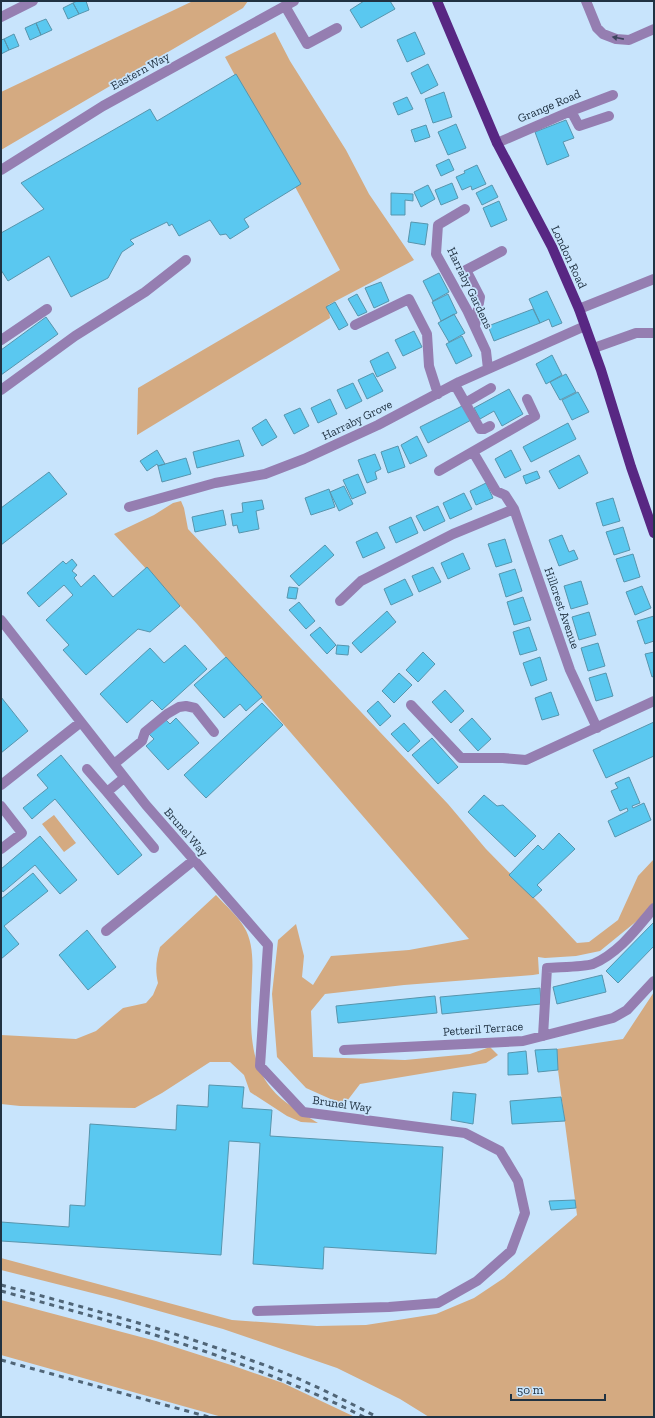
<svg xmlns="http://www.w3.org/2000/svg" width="655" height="1418" font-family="'Zilla Slab',serif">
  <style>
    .green { fill: #d4aa81 }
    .building { fill: #5ac8f0; stroke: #5795ad }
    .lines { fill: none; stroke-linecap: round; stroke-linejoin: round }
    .minor { stroke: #957eb1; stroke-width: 10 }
    .major { stroke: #582783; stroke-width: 10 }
    .rail { stroke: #506577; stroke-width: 3; stroke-dasharray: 5 5; stroke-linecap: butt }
    .oneway { fill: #3d455e }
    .labels { text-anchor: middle; stroke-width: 3.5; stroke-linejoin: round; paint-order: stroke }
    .street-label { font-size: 12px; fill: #203242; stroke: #c8e4fc }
  </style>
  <rect width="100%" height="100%" fill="#c8e4fc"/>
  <path class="green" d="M193,1h55l-5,7 -242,142v-58z
    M275,32l15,29 56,89 23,44 45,66 -86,45 2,13 -193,117 1,-47 202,-118 -115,-213z
    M181,501l3,7 4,21 260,275 38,45 59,60 32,34 12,-1 29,-22 20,-44 16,-17v48l-54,44 -24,5 -31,2 -7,-1 1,17 -6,1 -129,10 -79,9 -14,17 2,46 92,3 65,-6 20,-7 8,8 -12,8 -126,21 -16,21 -38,-17 -29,-31 -5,-63 6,-54 18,-16 8,32 -2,21 11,8 18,-29 78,-6 60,-11 -272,-315 -83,-90 40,-19 19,-12z
    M54,815l22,28 -12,9 -22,-28z
    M216,895c9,10 22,21 28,32 9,14 9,35 8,51 -1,37 -6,80 19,110 12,15 31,25 47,35l-17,-1 -14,-6 -37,-24 -6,-17 -14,-13h-20l-48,31 -27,15 -115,-2 -19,-2v-69l75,4 20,-8 27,-23 23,-5 7,-8 5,-12c-3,-13 -2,-23 2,-36z
    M654,992v425h-225l-29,-18 -63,-31 -114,-39 -107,-30 -115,-29v-12l231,62 85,6 49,-1 70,-11 38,-16 30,-20 73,-63 -19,-145 -1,-21 66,-10z
    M1,1300l155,41 75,24 52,18 72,34h-133l-221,-62z"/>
  <path class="building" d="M77,1h9l3,9 -10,4 -6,-11z
    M364,1h26l5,8 -34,19 -11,-18z
    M73,3l6,11 -11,5 -5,-11z
    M46,19l6,11 -11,5 -5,-12z
    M36,23l5,12 -11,5 -5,-12z
    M415,32l10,22 -18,8 -10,-22z
    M14,34l5,12 -10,4 -5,-11z
    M4,39l5,11 -8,4v-14z
    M428,64l10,21 -17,9 -10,-21z
    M236,74l65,110 -57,35 5,8 -19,12 -4,-5 -6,1 -10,-15 -31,16 -7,-12 -3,2 -2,-4 -37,18 4,4 -12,8 -14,26 -37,19 -22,-41 -41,25 -7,-11v-37l43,-24 -23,-26 129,-74 7,12z
    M444,92l8,25 -19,6 -8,-24z
    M407,97l6,12 -15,6 -5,-12z
    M566,120l8,18 -11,4 6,14 -22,9 -12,-33z
    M456,124l10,24 -18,7 -10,-23z
    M426,125l4,12 -15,5 -4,-12z
    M449,159l5,11 -13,6 -5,-11z
    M477,165l9,19 -14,6 -1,-4 -9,4 -6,-13 9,-4 -1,-2z
    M452,183l6,15 -17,7 -6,-15z
    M428,185l7,14 -14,8 -7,-15z
    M492,185l6,12 -16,8 -6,-12z
    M391,193l22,1v7l-8,-1v15h-14z
    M499,201l8,19 -16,7 -8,-19z
    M411,222l17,2 -3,21 -17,-3z
    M439,273l10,19 -16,9 -10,-20z
    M381,282l8,19 -15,7 -9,-20z
    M547,291l15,32 -10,4 -3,-8 -9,4 -11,-24z
    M357,294l10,18 -9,4 -10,-17z
    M448,294l9,19 -16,8 -9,-19z
    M335,302l13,23 -9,5 -13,-23z
    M533,309l7,14 -46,18 -6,-15z
    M454,314l11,19 -16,9 -11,-19z
    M46,317l12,17 -57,41v-25z
    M414,331l8,16 -19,9 -8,-16z
    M462,336l10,20 -16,8 -10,-20z
    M388,352l8,16 -19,9 -7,-16z
    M552,355l10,20 -16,9 -10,-20z
    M373,373l10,18 -16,8 -9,-19z
    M566,374l10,18 -16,8 -10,-18z
    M353,383l9,18 -16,8 -9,-19z
    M509,389l14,25 -21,12 -8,-15 -14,8 -6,-11z
    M578,392l11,20 -17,8 -10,-20z
    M330,399l7,15 -19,9 -7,-15z
    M466,404l7,15 -45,24 -8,-16z
    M300,408l9,18 -15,8 -10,-19z
    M266,419l11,18 -15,9 -10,-18z
    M568,423l8,16 -45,23 -8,-15z
    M417,436l10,20 -17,8 -9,-19z
    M239,440l5,16 -47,12 -4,-16z
    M398,446l7,21 -17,6 -7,-21z
    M157,450l8,14 -7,2 -1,-2 -10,7 -7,-10z
    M511,450l10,20 -16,8 -10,-19z
    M375,454l6,15 -6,3 2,7 -10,4 -9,-23z
    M579,455l9,18 -29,16 -10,-18z
    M186,458l5,16 -29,8 -4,-16z
    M537,471l3,7 -14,6 -3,-8z
    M49,472l18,22 -66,51v-37z
    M358,474l8,19 -14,6 -9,-19z
    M486,483l7,15 -17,7 -6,-14z
    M344,486l9,18 -14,7 -9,-19z
    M329,489l6,18 -24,8 -6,-17z
    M464,493l8,16 -22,10 -7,-16z
    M613,498l7,23 -17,5 -7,-23z
    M262,500l2,9 -8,2 3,18 -20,4 -2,-8 -4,1 -2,-12 12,-2 -1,-9z
    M438,506l7,15 -21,10 -8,-15z
    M223,510l3,15 -31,7 -3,-15z
    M411,517l7,16 -22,10 -7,-16z
    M623,527l7,23 -16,5 -8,-23z
    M377,532l8,16 -22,10 -7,-16z
    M562,535l7,17 5,-2 4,9 -19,7 -10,-26z
    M505,539l7,23 -16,5 -8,-23z
    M325,545l9,10 -35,31 -9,-10z
    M463,553l7,16 -22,10 -7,-16z
    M633,554l7,23 -16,5 -8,-23z
    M72,559l5,6 -5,6 5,4 -3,3 7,9 13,-12 19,22 34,-30 33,39 -30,26 -12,-3 -52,46 -23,-25 6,-5 -23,-25 27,-25 -9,-10 -25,22 -12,-14 36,-32 3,3z
    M433,567l8,15 -22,10 -7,-16z
    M515,569l7,22 -16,6 -7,-23z
    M405,579l8,16 -22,10 -7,-16z
    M581,581l7,23 -17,5 -7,-23z
    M642,586l9,22 -16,7 -9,-23z
    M289,587l9,1 -2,11 -9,-1z
    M523,597l8,23 -17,5 -7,-23z
    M299,602l16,19 -9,8 -17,-19z
    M387,611l9,11 -35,31 -9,-10z
    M589,612l7,23 -17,5 -7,-23z
    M654,616v25l-9,3 -8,-23z
    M320,627l16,18 -9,9 -17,-19z
    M529,627l8,23 -17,5 -7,-23z
    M598,643l7,23 -17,5 -7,-23z
    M185,645l22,24 -45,41 -10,-10 -25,23 -27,-29 50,-46 14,15z
    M337,645l12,1 -1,9 -12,-1z
    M423,652l12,12 -17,18 -12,-12z
    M654,652v24l-2,1 -7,-23z
    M226,657l36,40 -16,14 -6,-7 -16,14 -30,-33z
    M540,657l7,23 -16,6 -8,-23z
    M399,673l13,12 -18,18 -12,-12z
    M606,673l7,23 -17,5 -7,-23z
    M445,690l19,21 -13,12 -19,-21z
    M551,692l8,23 -17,5 -7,-22z
    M1,697l27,34 -27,22z
    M378,701l13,15 -11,10 -13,-15z
    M262,703l21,22 -77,73 -22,-23z
    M164,718l6,6 6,-6 23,25 -31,27 -22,-24 8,-7 -6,-6z
    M472,718l19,21 -13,12 -19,-21z
    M654,722v34l-48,22 -13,-28z
    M404,723l16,18 -12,11 -17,-18z
    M432,738l26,29 -20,17 -26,-29z
    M61,755l81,100 -24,20 -63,-76 -23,20 -9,-11 25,-20 -11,-13z
    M629,777l11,26 -8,3 1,2 11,-5 7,17 -36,17 -7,-16 20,-10 -1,-3 -7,3 -9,-20 7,-3 -3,-5z
    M484,795l13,11 6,-1 33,31 -21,21 -47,-45z
    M559,833l16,16 -38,36 5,5 -9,8 -24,-23 29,-30 5,5z
    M40,836l37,44 -17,14 -25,-29 -32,27 -2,-3v-20z
    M33,873l15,18 -44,35 15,18 -18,15v-60z
    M654,922v24l-36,37 -12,-12z
    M87,930l29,37 -28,23 -29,-35z
    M602,975l4,17 -49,12 -4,-17z
    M540,988l1,16 -99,10 -2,-17z
    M435,996l2,17 -99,10 -2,-17z
    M557,1049l1,21 -20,2 -3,-22z
    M526,1051l2,23 -20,1v-22z
    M209,1085l35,2 -2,21 30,2 -2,26 173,11 -7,107 -112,-7 -1,22 -70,-5 7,-121 -31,-2 -8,114 -220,-14v-19l68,5 1,-22 15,1 5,-82 86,6 1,-25 31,2z
    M453,1092l23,2 -3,30 -22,-4z
    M561,1097l4,24 -53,3 -2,-23z
    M575,1200l1,8 -25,2 -2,-9z"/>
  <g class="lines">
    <path class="minor" d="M586,1l11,27 6,6 13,5 13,1 25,-11
      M285,6l22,38 30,-16
      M1,17l32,-16
      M571,111l8,15 30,-10
      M497,143l74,-32 42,-16
      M1,170l102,-64 191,-105
      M465,209l-27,16 -2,29 31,56 19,41 2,18
      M579,309l75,-30
      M355,325l54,-26 18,35 2,32 9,28
      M475,326l5,-29 -14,-27 36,-19
      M1,340l46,-31
      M594,348l42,-15h18
      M455,385l25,44h4l6,-3
      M1,390l74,-54 70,-44 41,-32
      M465,403l26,-15
      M473,452l23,39 9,4 9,14 56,161 27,58
      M439,471l96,-55 -8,-17
      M129,507l86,-24 50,-9 39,-15 74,-34 81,-43 126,-56
      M340,601l21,-20 92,-47 61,-25
      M1,620l145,185 122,140 -8,121 43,46 162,21 35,18 18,30 7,32 -14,38 -34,30 -39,22 -49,4 -132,4
      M411,705l50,53h42l23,2 128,-59
      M114,764l28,-23 3,-9 22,-18 12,-7 7,-1 9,2 19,24
      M87,769l20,23
      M124,778l-17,14 47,56
      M1,785l80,-63
      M1,806l21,27 -21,16
      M106,931l88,-71
      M543,1036l4,-68c11,-1 37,-1 46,-4 26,-11 44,-36 61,-56
      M344,1050l179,-9 90,-23 14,-8 27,-29"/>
    <path class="major" d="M437,1l60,142 55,104 27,62 22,61 30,97 23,66"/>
    <path class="rail" d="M1,1285c85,23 170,45 252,76 43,15 84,35 124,56
      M1,1291c125,34 247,68 363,126
      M1,1360l208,57"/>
  </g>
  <defs><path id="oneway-solid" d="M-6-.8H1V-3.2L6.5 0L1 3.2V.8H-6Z"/></defs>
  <use class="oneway" href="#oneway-solid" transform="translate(618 38) rotate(-169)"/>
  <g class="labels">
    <g class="street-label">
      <text transform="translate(140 71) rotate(-29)" y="4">Eastern Way</text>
      <text transform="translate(549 106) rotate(-23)" y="4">Grange Road</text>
      <text transform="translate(569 257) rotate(65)" y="4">London Road</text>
      <text transform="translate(470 288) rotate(64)" y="4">Harraby Gardens</text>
      <text transform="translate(357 420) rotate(-26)" y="4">Harraby Grove</text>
      <text transform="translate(562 608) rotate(71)" y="4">Hillcrest Avenue</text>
      <text transform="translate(186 832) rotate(49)" y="4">Brunel Way</text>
      <text transform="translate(483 1029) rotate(-4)" y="4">Petteril Terrace</text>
      <text transform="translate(342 1104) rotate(8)" y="4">Brunel Way</text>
    </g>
  </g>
  <rect width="655" height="1418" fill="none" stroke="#203242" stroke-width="4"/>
  <path d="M511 1394v6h94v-6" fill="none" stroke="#203242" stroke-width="2"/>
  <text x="517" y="1394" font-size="12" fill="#203242" stroke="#c8e4fc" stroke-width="3" paint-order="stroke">50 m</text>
</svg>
